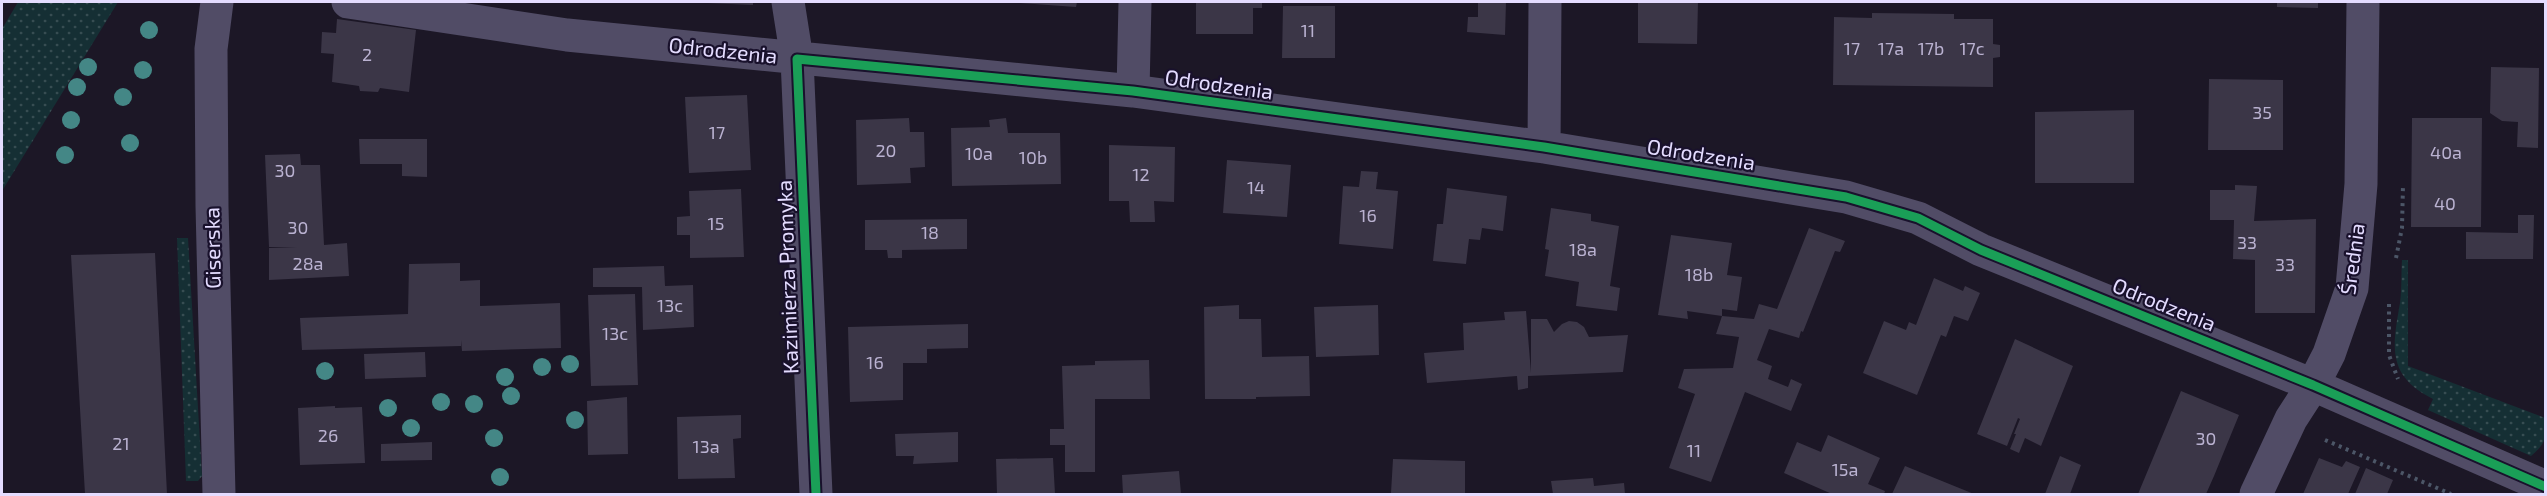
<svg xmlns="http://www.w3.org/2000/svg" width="2547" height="496" font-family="'Exo 2',sans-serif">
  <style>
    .grass { fill: url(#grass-dots) }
    .building { fill: #3b3647 }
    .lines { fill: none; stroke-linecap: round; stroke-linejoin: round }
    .path { stroke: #4c5667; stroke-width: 4; stroke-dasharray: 3 4.5; stroke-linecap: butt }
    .minor { stroke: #514c66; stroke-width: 33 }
    .rail { stroke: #4a5a70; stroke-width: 4.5; stroke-dasharray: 9 8; stroke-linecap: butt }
    .cycleway-casing { stroke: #19112c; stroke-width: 13 }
    .cycleway { stroke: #1a9f57; stroke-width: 9 }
    .tree { fill: #448786 }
    .labels { text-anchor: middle; stroke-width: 4.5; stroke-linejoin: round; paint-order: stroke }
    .number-label { font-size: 18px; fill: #bab2d1 }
    .street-label { font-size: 21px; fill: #e4dcff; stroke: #19112c }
  </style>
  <defs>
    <pattern id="grass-dots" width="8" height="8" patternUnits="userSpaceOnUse" patternTransform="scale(1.5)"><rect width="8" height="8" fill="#152f34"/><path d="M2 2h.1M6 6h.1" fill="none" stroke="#374d52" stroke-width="1.8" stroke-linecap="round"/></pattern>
  </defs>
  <rect width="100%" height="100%" fill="#1c1726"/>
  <path class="grass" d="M18,2h100l-116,189v-162z
    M177,238h11l14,238 -4,5h-12z
    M2402,260h6v106l137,52c1,21 2,24 -14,38l-103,-46 5,-11c-46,-23 -41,-51 -33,-96 2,-14 1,-29 2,-43z"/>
  <path class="building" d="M707,2h46v3l-46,-2z
    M1020,2h57l-1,5 -56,-4z
    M1196,2h66v6h-9v26h-57z
    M1478,2h28l-1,33 -38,-3 1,-15h10z
    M1638,2h60l-1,42 -59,-1z
    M2277,2h41v6l-41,-1z
    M1283,6h52v52h-53z
    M1872,13l82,1v5h39v25l7,1v12l-7,1v29l-160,-2 1,-68 38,1z
    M337,19l79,11 -7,62 -29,-4 -2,4 -18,-1 -1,-5 -27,-4 2,-28 -13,-1 1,-21 14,1z
    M2491,67l48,1 -1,80 -21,-1 1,-25 -16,-1 -12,-8z
    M2209,79l74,1v70h-75z
    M747,95l4,75 -62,3 -4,-76z
    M2134,110v73h-99v-71z
    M909,118l1,14h14l1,35 -15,1 1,15 -54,2 -1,-65z
    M1006,118l2,15h52l1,51 -109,2 -1,-58 39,-1 -1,-7z
    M2412,118h70l-1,109h-70z
    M359,139h68v38l-25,-1v-12h-42z
    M1109,145l66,2 -1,55 -20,-1 1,21h-25l-1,-21h-20z
    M300,154l1,11h19l4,80 23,-2 2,33 -80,4v-32l28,-1h-28l-4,-92z
    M1227,160l64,5 -4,52 -64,-4z
    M1361,171l17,1 -2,17 22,2 -5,58 -54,-5 4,-58 16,1z
    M2235,185l22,1 -3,35 62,-2 -1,94h-60v-53l-22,-1 1,-39h-24v-30h25z
    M1447,188l60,8 -4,35 -21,-3 -2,12 -11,-1 -3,25 -33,-3 4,-37h6z
    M741,189l3,68 -54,1v-23h-13v-18l13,-1 -1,-25z
    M1551,208l40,6v7l28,5 -9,60 10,2 -3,23 -41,-5 3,-24 -34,-6 4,-26 -4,-1z
    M2518,215h16l-1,44h-67v-27l52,1z
    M967,219v30l-65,1v8h-14l-1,-8h-22v-30z
    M1809,228l36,13 -5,11 -5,-1 -32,81 -2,-1 -2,7 -30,-9 -12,31 15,6 -4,13 20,8 3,-8 11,5 -11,27 -46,-19 -34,90 -42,-14 26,-74 -17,-6 6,-19 49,-1 6,-31 -23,-3 6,-18 32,3 5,-15 18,5z
    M1671,235l61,8 -5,32 15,2 -5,34 -15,-2v7l-35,-5 1,8 -30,-4z
    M155,253l12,241h-82l-14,-239z
    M460,263v18l20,-1v26l80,-3 1,45 -99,3 -1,-11v6l-159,4 -2,-32 108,-4 1,-50z
    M664,266l1,20 28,-1 1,42 -51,3 -1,-43h-49v-19z
    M1934,278l29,13 2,-5 15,7 -12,28 -14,-5 -8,21 -5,-2 -24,60 -54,-22 21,-52 22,9 3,-8 7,3z
    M635,294l3,91 -47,1 -3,-91z
    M1239,305v14h22l1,38 47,-1 1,40 -54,1v2h-51l-1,-92z
    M1378,305l1,50 -63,2 -2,-50z
    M1526,311l5,62v-54h16l7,13 8,-8 7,-3 8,1 7,5 5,10 39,-2 -5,37 -95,4v12l-10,2 -1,-14 -90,7 -3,-30 40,-3 -1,-27 42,-3 -1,-8z
    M968,324v24l-41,1v14h-24v37l-53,2 -2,-75z
    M2015,339l58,27 -32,80 -16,-8 -6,15 -9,-4 6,-15h-2l6,-15 -2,-1 -11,28 -30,-12z
    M425,352l1,25 -61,2 -1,-25z
    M1149,360l1,39h-55v73h-30v-27h-15v-16h14l-2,-63 33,-1v-4z
    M2181,391l58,24 -25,61 -8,18h-68z
    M627,397l1,57 -40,1 -1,-54z
    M335,406v2l27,-1 3,56 -65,2 -2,-57z
    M741,415v23l-8,1 2,39 -57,1 -1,-62z
    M958,432v30l-45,2 1,-8h-18l-1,-22z
    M1828,435l52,23 -12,26 17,7 -1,3h-52l-48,-21 13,-31 24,10z
    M432,442v18l-51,1v-17z
    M2060,456l21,9 -11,29h-25z
    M1053,458l2,36h-58l-1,-35z
    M2319,458l23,9 4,-6 14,6 -12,27h-45z
    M1393,459l72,2v33l-74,-1z
    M1905,466l69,28h-82z
    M2366,468l27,12 -6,14h-32z
    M1179,471l2,23h-58l-1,-19z
    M1593,478l1,8 30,-3 1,11h-72l-2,-13z"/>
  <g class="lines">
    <path class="path" d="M2396,258l6,-30 1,-43
      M2389,304v51l9,24
      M2325,440l126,54"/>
    <path class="minor" d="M217,2l-6,47 1,157 7,288
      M348,2l219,33 566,56 411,56 302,50 72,21 63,32 332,135 233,102
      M788,2l9,57 19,435
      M1133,91l2,-89
      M1544,147l1,-145
      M2256,494l35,-75 22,-34 16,-31 23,-66 9,-104 2,-182"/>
    <path class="rail" d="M2,3v-1"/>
    <defs>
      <path id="cycleway" d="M816,494l-19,-435 336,32 411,56 302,50 72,21 63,32 332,135 233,102"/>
    </defs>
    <use href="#cycleway" class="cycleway-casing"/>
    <use href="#cycleway" class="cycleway"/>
  </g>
  <g class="tree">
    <circle cx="149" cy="30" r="9"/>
    <circle cx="88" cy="67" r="9"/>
    <circle cx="143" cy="70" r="9"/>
    <circle cx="77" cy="87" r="9"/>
    <circle cx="123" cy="97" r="9"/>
    <circle cx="71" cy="120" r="9"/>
    <circle cx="130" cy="143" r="9"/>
    <circle cx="65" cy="155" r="9"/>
    <circle cx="570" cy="364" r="9"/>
    <circle cx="542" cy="367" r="9"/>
    <circle cx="325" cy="371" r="9"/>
    <circle cx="505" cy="377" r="9"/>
    <circle cx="511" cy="396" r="9"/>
    <circle cx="441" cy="402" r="9"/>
    <circle cx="474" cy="404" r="9"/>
    <circle cx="388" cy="408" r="9"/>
    <circle cx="575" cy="420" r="9"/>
    <circle cx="411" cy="428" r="9"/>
    <circle cx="494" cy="438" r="9"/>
    <circle cx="500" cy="477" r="9"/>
  </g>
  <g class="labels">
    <g class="number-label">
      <text x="1308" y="37">11</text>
      <text x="1852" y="55">17</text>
      <text x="1891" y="55">17a</text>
      <text x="1931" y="55">17b</text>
      <text x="1972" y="55">17c</text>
      <text x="367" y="61">2</text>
      <text x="2262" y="119">35</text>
      <text x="717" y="139">17</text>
      <text x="886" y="157">20</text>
      <text x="2446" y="159">40a</text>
      <text x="979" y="160">10a</text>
      <text x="1033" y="164">10b</text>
      <text x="285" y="177">30</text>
      <text x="1141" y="181">12</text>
      <text x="1256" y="194">14</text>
      <text x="2445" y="210">40</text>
      <text x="1368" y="222">16</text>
      <text x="716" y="230">15</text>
      <text x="298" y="234">30</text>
      <text x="930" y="239">18</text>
      <text x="2247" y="249">33</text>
      <text x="1583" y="256">18a</text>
      <text x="308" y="270">28a</text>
      <text x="2285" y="271">33</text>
      <text x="1699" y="281">18b</text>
      <text x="670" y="312">13c</text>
      <text x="615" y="340">13c</text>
      <text x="875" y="369">16</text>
      <text x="328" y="442">26</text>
      <text x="2206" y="445">30</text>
      <text x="121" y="450">21</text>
      <text x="706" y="453">13a</text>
      <text x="1694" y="457">11</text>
      <text x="1845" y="476">15a</text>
    </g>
    <g class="street-label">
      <text transform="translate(723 51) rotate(6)" y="7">Odrodzenia</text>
      <text transform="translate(1219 85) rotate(8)" y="7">Odrodzenia</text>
      <text transform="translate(1701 155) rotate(9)" y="7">Odrodzenia</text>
      <text transform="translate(213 248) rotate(-91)" y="7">Giserska</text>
      <text transform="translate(2353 259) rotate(-82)" y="7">Średnia</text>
      <text transform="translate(788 277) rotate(-92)" y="7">Kazimierza Promyka</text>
      <text transform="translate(2164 305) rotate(22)" y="7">Odrodzenia</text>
    </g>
  </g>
  <rect width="2547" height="496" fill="none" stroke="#e4dcff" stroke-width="6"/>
</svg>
